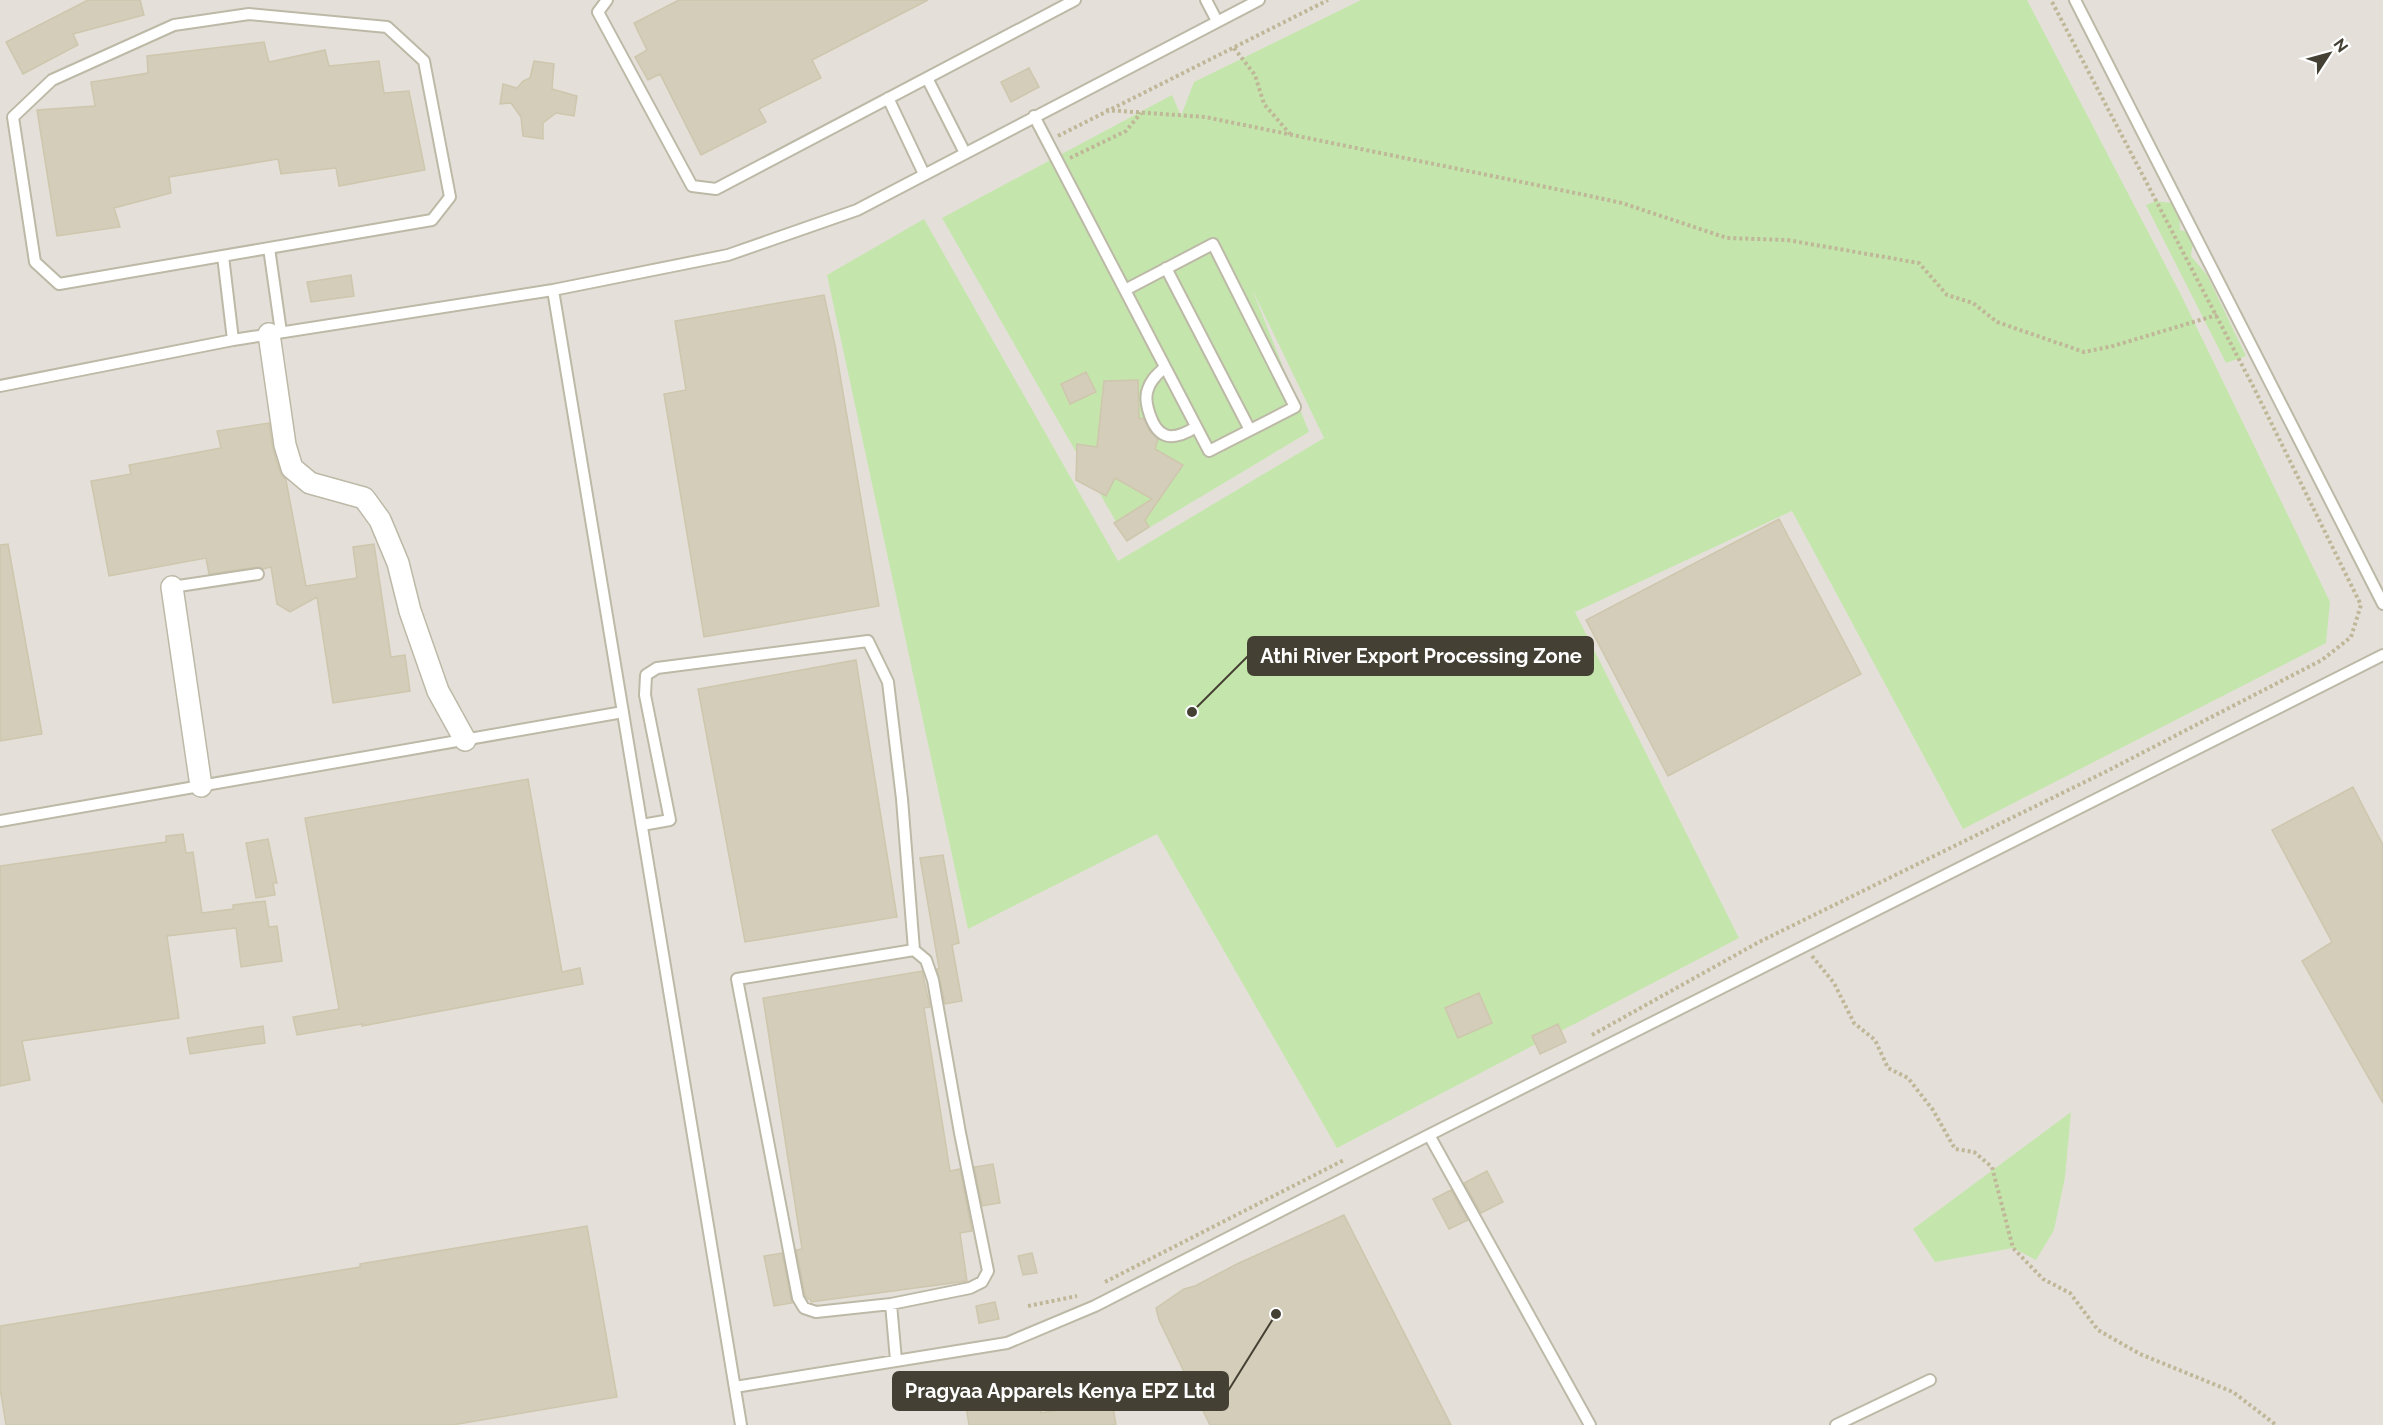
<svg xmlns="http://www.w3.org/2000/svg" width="2383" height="1425" font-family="Raleway,sans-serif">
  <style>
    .industrial { fill: #e4e0d9 }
    .green { fill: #c4e6ac }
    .building { fill: #d3cdb9; stroke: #cec6ad; stroke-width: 1.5 }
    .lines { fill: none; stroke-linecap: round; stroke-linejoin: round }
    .lane-casing { stroke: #bdb9a7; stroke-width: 14 }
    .street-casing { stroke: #bdb9a7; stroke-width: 24 }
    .path { stroke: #bfb798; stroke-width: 4; stroke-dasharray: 3 3; stroke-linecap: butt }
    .lane { stroke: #fff; stroke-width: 10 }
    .street { stroke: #fff; stroke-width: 21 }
    .leader { fill: none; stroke: #444034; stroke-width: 2 }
    .callout-dot { fill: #444034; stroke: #fff; stroke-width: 2 }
    .callout { fill: #444034; stroke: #444034; stroke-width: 2 }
    .callout-label { font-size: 20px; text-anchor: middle; font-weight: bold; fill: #fff }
  </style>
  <rect width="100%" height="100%" fill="#f2f0e4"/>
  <path class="industrial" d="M0,0h2383v1425h-2383z"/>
  <path class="green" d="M1361,0h666l153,293 150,309 -4,41 -363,186 -171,-318 -217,101 164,326 -402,210 -180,-314 -189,95 -141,-654 97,-56 194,342 206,-123 -72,-149 57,143 -182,109 -185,-323 230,-123 9,21 13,-34z
    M2156,201l23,3 1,26 14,4 -3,22 16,19 39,81 -20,7 -80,-158z
    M2071,1112l-6,65 -11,53 -18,30 -23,-12 -78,14 -22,-33z"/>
  <path class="building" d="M88,0h52l4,15 -71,19 5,11 -55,29 -17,-32z
    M679,0h249l-116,60 9,18 -62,31 7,13 -65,33 -41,-81 -12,6 -13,-23 12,-7 -13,-27z
    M264,42l5,20 56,-12 4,16 50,-5 5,32 25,-2 16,79 -86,16 -3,-18 -55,6 -3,-15 -109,18 2,16 -57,15 6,19 -63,9 -20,-126 58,-4 -4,-24 57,-9 -1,-17z
    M534,61l20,3 -2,25 25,7 -3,20 -18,-3 -13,10v16l-20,-3 -2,-19 -10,-14 -11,1 3,-20 14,4 6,-7 7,-3z
    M1029,68l10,19 -28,15 -10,-20z
    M351,275l3,21 -43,6 -4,-20z
    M824,295l11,50 44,261 -175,31 -40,-243 22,-4 -11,-69z
    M1086,372l10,20 -26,12 -9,-20z
    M1138,380l1,38 5,1 6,12 8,8 -3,10 28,16 -38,55 4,7 -22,14 -13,-18 38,-24 -37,-21 -9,18 -30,-16 1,-36 20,3 7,-66z
    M269,423l4,26 7,23 6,8 20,106 51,-8 -4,-31 21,-3 17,113 14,-2 5,36 -77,12 -16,-106 -27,15 -13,-8 -6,-37 -8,2 -6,-2 -48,7 -3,-16 -97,18 -18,-95 40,-7 -2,-9 92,-17 -4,-17z
    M1779,519l82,155 -193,102 -82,-156z
    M8,544l34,190 -42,7v-196z
    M856,660l41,257 -152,25 -47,-253z
    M528,779l34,193 18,-4 3,16 -221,42v-2l-65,11 -4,-18 46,-8 -34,-191z
    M2353,787l30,58v258l-81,-142 30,-19 -60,-112z
    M183,834l3,19 7,-1 9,61 31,-4v-4l32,-4 4,26 8,-1 5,35 -41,6 -5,-39 -69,8 12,82 -157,23 8,39 -30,6v-220l166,-24v-6z
    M268,839l9,44h-4l2,12 -19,3 -10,-55z
    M943,855l16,88 -7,2 10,56 -17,3 -8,-35 2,-1 -19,-110z
    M922,971l8,36 -6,1 26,163 10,-2 12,62 -12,2 7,48 -156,21 -1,-3h-2l-3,-4 -9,-45 6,-1 -39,-251z
    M1479,993l13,30 -34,15 -13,-30z
    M1558,1024l8,18 -26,12 -8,-18z
    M263,1026l2,17 -75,11 -3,-16z
    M993,1164l7,39 -18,3 -8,-39z
    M1487,1171l16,31 -22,11 -17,-30z
    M1451,1190l17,30 -19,9 -16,-30z
    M1344,1215l107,210h-241l-51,-105 -3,-12 28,-19 11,-3 42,-22z
    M587,1226l30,171 -165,28h-446l-6,-37v-62l360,-59v-3z
    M782,1253l10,50 -18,3 -10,-50z
    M1032,1253l5,20 -14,2 -5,-19z
    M995,1302l4,17 -20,4 -3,-17z
    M1037,1386l4,27 71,-12 4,24h-147l-4,-25 41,-6 -1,-3z"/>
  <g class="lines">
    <defs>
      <path id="lane" d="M607,0l-9,12 94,174 24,3 359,-189
        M1206,0l11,21
        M2075,0l308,604
        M249,14l138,13 37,34 26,136 -18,23 -373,64 -24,-22 -22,-145 39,-37 122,-55z
        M927,78l38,75
        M888,98l36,76
        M1034,116l175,335 86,-44 -82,-163 -88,46
        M269,248l12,84
        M223,256l10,84
        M1166,268l84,162
        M553,290l188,1135
        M1165,367c-7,7 -14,12 -17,22 -5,12 4,41 17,46 10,4 23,-3 31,-8
        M0,386l233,-46 320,-50 175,-35 129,-45 402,-210
        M172,587l86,-13
        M0,821l623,-109
        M642,825l28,-5 -25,-125 1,-20 11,-7 211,-27 20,41 14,117 12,151
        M914,950l12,10 7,20 27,153 28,138 -6,11 -12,6 -79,16 -75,8 -12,-4 -6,-10 -61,-319z
        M1429,1135l161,290
        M891,1304l5,56
        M735,1387l272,-44 88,-37 334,-171 954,-480
        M1836,1425l94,-45"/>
      <path id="street" d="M269,334l16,111 7,23 18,15 54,15 16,22 18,43 12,48 28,80 27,49
        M172,587l29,199"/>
    </defs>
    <use href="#lane" class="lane-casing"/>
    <use href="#street" class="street-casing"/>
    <path class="path" d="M1234,48l21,27 9,29 26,30
      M1106,110l99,7 380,78 37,8 105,35 60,2 132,23 28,32 26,8 24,19 87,30 29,-6 104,-31
      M1058,136l270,-136
      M1070,158l56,-27 15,-18
      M1812,956l22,27 20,40 21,17 13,28 20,10 25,32 22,39 19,3 18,15 21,81 30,31 27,14 28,37 42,24 93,38 43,33
      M1592,1035l167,-93 346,-170 217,-112 29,-23 10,-32 -107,-217 -203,-388
      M1105,1282l239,-122
      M1028,1306l49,-10"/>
    <use href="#lane" class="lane"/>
    <use href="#street" class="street"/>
  </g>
  <path class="leader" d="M1192 712L1248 656M1276 1314L1228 1391"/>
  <g class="callout-dot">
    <circle cx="1192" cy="712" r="6"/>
    <circle cx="1276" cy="1314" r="6"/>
  </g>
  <g class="callout">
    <rect x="1248" y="637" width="345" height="38" rx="6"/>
    <rect x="893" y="1372" width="335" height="38" rx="6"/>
  </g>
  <g class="callout-label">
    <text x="1421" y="663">Athi River Export Processing Zone</text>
    <text x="1060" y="1398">Pragyaa Apparels Kenya EPZ Ltd</text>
  </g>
  <g transform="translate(2329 54) rotate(54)" stroke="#ffffff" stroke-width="4.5" paint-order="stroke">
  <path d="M0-4.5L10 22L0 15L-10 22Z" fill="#444034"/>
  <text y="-9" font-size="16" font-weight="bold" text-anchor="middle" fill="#444034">N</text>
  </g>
</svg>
